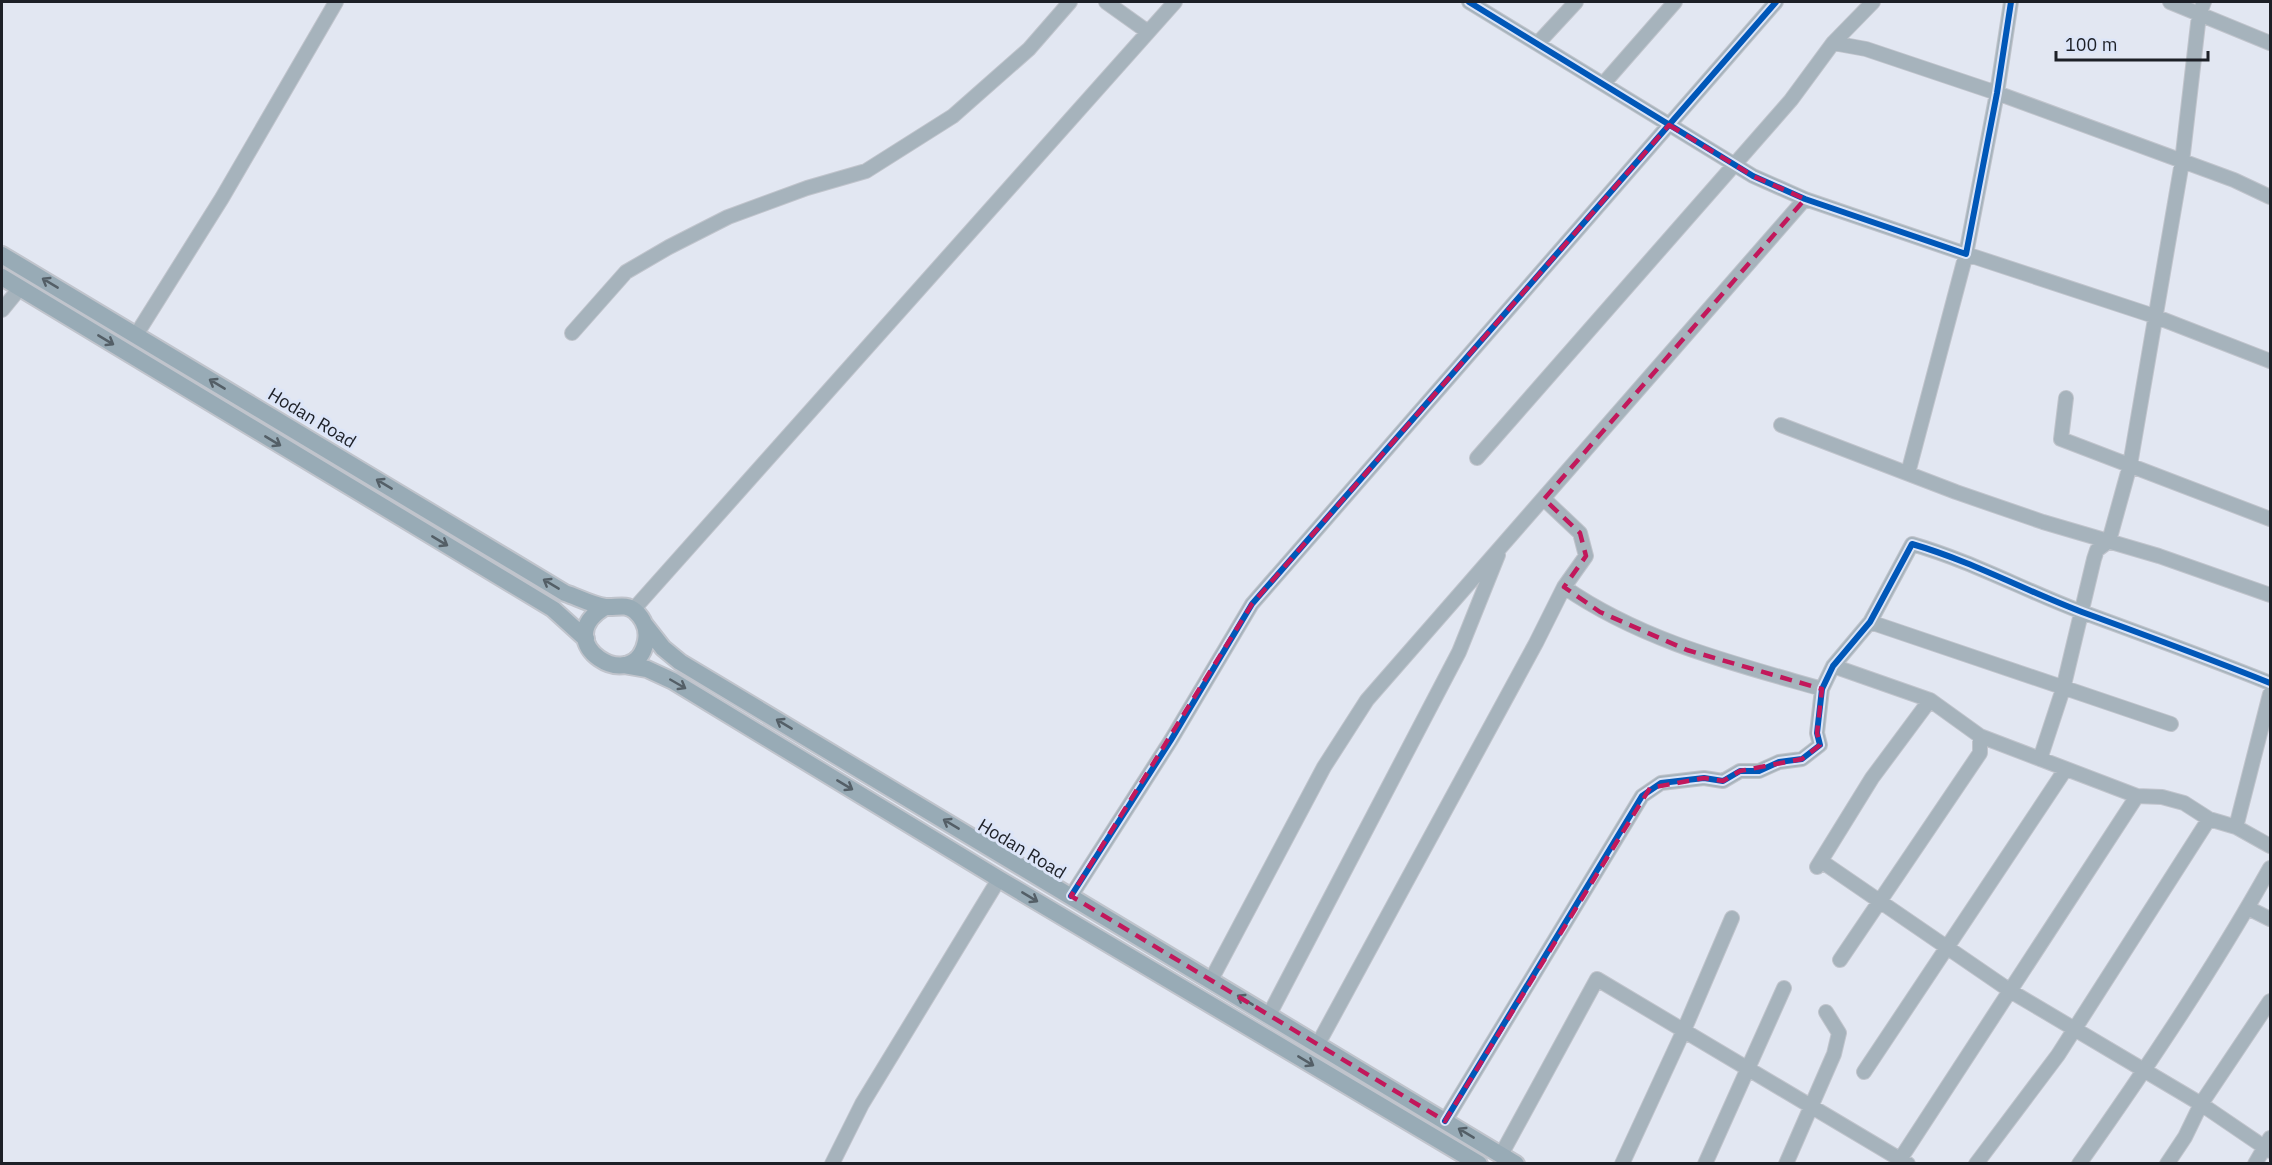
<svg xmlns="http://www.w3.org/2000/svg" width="2272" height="1165" font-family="'IBM Plex Sans',sans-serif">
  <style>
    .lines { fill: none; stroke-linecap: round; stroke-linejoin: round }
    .minor-casing { stroke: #c0c4cc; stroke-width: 16 }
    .major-casing { stroke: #c0c4cc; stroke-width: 20 }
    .minor { stroke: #a6b3bc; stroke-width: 14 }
    .major { stroke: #98abb6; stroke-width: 16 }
    .cycleway-casing { stroke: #dce5f8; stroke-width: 10 }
    .cycleway { stroke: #0057b8; stroke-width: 6 }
    .oneway { stroke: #545f67 }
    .marked { fill: none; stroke: #c2185b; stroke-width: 4.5; stroke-dasharray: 12 8; stroke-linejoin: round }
    .labels { text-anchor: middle; stroke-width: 6; stroke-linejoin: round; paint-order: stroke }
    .street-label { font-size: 18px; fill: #1d2027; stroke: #dce5f8 }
  </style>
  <rect width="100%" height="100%" fill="#e2e7f2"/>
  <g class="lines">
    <defs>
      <path id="minor" d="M1106,2l42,30
        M1469,2l284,174 52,23 161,55 31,-161 14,-91
        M2170,2l100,41
        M1538,43l38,-41
        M1833,43l40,-41
        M1604,83l71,-81
        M2,310l18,-22
        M572,333l54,-61 43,-25 59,-30 79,-29 59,-17 87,-55 76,-67 41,-47
        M136,335l86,-137 114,-196
        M2066,398l-5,41 209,80
        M1781,425l175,67 87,30 116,34 111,39
        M1477,458l314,-358 42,-57 33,6 131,44 237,87 36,17
        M1908,473l58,-219 188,62 116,45
        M1564,587c78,54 168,76 258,102
        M633,610l542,-608
        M1870,622l301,102
        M1833,666l97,34 50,36 157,60 25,1 22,6 25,16 27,8 34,19
        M2040,759l23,-70 31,-130 3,-9 12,-9 21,-76 52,-303 17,-147 5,-13
        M2236,827l34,-133
        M1821,861l191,131 189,112 69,47
        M1817,867l55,-89 58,-78
        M1071,896l100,-156 81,-136 524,-602
        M2248,908l22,11
        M1840,960l140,-207v-17
        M1211,980l113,-213 43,-67 438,-501
        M1269,1015l190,-363 39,-97
        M1318,1044l218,-401 28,-56 22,-31 -6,-23 -36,-34
        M1864,1072l201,-302
        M1445,1121l197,-325 19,-13 43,-5 19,3 17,-10h19l20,-9 23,-3 18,-14 -3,-12 5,-44 11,-23 37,-44 42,-78c59,17 112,46 170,68 63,23 126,46 188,71
        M1501,1155l96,-176 311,185
        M832,1164l30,-60 137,-225
        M1622,1164l62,-134 48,-112
        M1705,1164l79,-176
        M1786,1164l48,-110 5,-21 -13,-21
        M1897,1164l240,-368
        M1976,1164l82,-109 151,-236
        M2079,1164c68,-96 134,-194 191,-296
        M2167,1164l18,-27 16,-33 69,-103
        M2255,1164l15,-26"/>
      <path id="major" d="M2,255l563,338c12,4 27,12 40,14 12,1 20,-4 30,4 9,8 13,19 11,30 -11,57 -100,1 -41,-34
        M2,277l551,332 33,30
        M645,625l18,23 17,14 836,502
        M624,665l23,4 26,12 326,198 480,285"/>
    </defs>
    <use href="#minor" class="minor-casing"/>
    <use href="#major" class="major-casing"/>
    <use href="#minor" class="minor"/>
    <use href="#major" class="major"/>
    <defs>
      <path id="cycleway" d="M1469,2l284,174 52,23 161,55 31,-161 14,-91
        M1071,896l100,-156 81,-136 524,-602
        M1445,1121l197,-325 19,-13 43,-5 19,3 17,-10h19l20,-9 23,-3 18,-14 -3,-12 5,-44 11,-23 37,-44 42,-78c59,17 112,46 170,68 63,23 126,46 188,71"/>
    </defs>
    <use href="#cycleway" class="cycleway-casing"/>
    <use href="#cycleway" class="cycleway"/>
  </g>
  <defs><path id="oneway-shaft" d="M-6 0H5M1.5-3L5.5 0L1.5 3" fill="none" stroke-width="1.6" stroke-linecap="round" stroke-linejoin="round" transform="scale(1.5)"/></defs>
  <g class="oneway">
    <use href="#oneway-shaft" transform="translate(50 283) rotate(-149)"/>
    <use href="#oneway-shaft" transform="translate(106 340) rotate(31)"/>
    <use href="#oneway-shaft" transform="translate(217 384) rotate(-149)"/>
    <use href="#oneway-shaft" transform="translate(273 441) rotate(31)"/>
    <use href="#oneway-shaft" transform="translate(384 484) rotate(-149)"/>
    <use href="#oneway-shaft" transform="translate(440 541) rotate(31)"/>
    <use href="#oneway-shaft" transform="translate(551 584) rotate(-149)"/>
    <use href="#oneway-shaft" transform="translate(678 684) rotate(30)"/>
    <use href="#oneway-shaft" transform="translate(784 724) rotate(-149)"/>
    <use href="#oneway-shaft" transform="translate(845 785) rotate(31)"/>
    <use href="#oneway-shaft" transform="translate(951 824) rotate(-149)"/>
    <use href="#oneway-shaft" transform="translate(1030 897) rotate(31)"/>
    <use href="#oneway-shaft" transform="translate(1245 1000) rotate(-149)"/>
    <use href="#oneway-shaft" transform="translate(1306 1061) rotate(31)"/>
    <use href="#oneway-shaft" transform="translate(1466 1133) rotate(-149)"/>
  </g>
  <path class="marked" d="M1669,125l84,51 52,23 -261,300 36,34 6,23 -22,31 36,25 87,38 135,39 -5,44 3,12 -18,14 -62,12 -17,10 -19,-3 -54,10 -205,333 -374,-225 181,-292z"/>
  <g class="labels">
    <g class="street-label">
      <text transform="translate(312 418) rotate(31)" y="6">Hodan Road</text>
      <text transform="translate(1022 849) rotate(31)" y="6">Hodan Road</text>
    </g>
  </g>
  <rect width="2272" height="1165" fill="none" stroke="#1d2027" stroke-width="6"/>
  <path d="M2056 51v9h152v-9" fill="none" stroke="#1d2027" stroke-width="3"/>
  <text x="2065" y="51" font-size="18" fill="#1d2027" stroke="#dce5f8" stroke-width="4.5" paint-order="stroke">100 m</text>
</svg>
